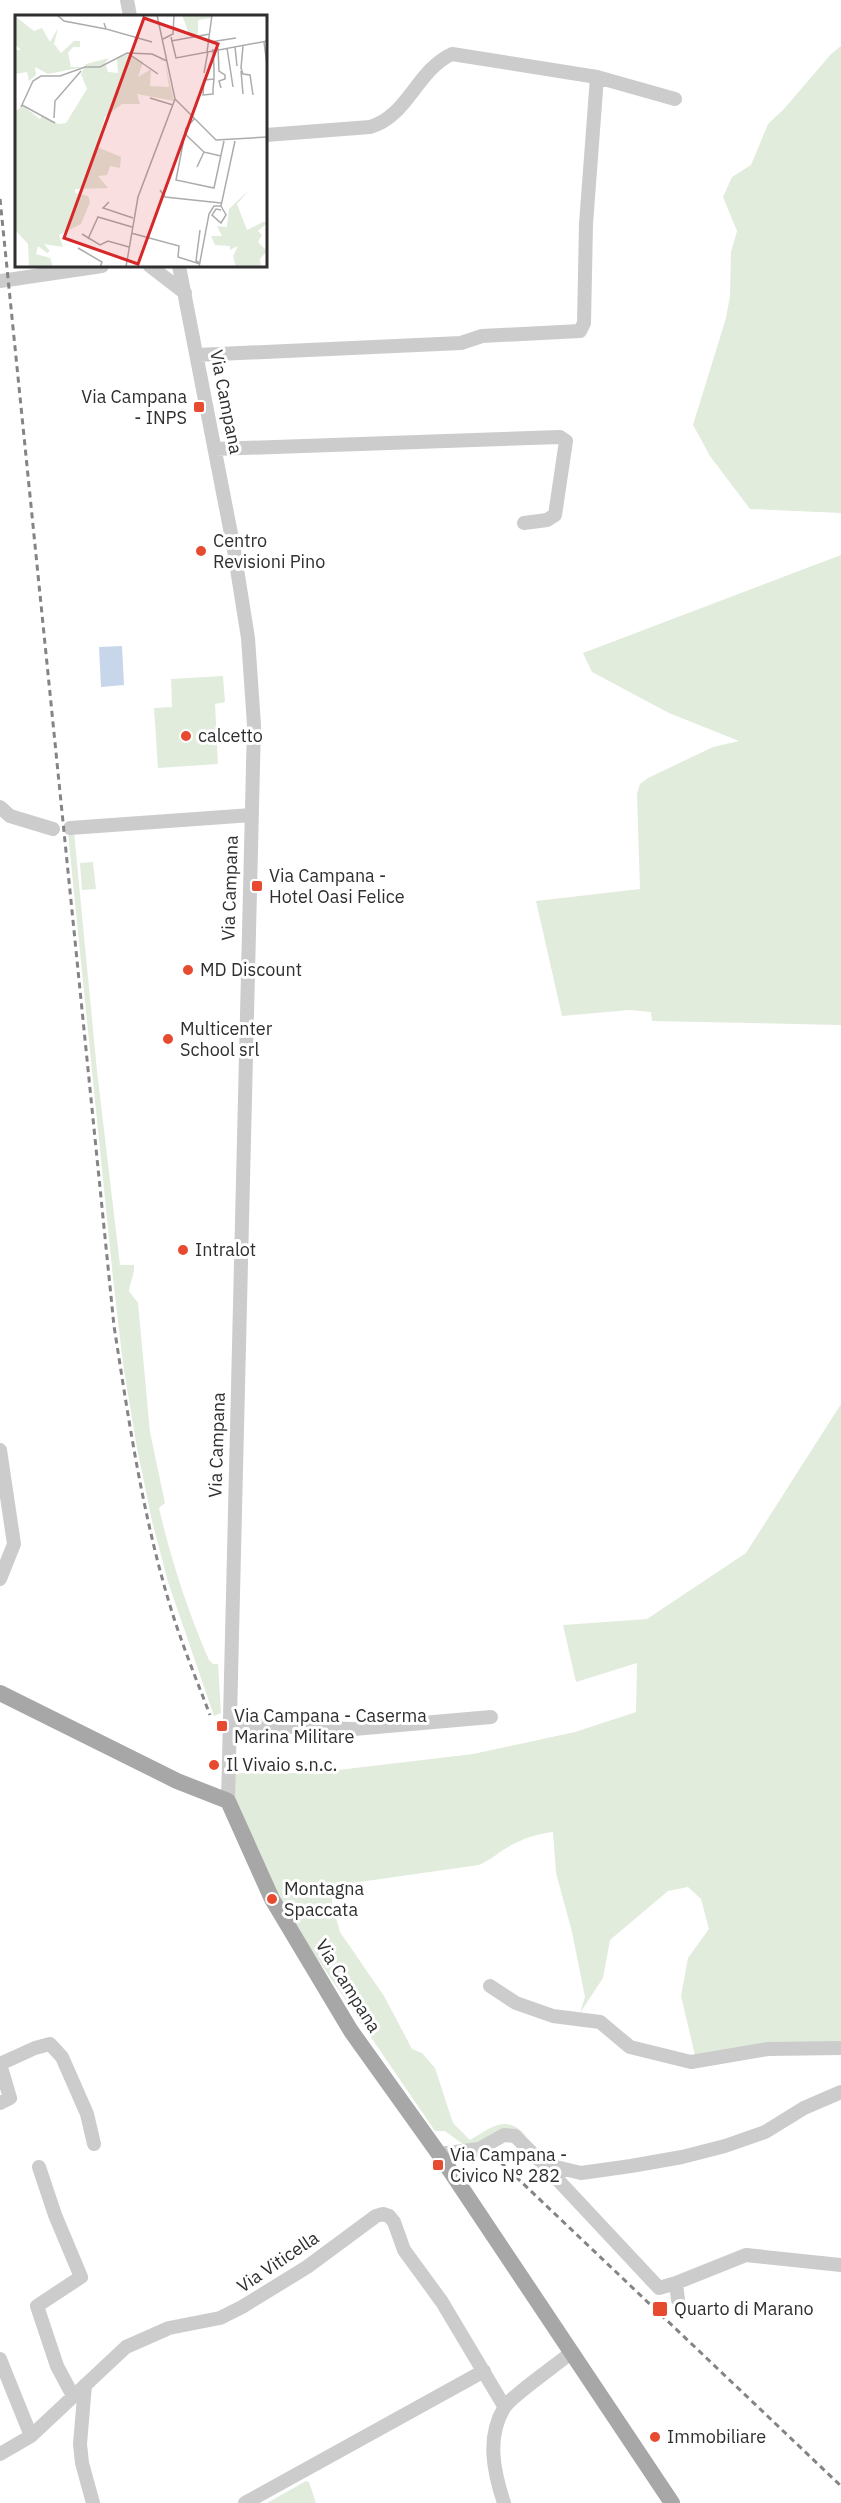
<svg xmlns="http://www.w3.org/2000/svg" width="841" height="2503" font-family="'IBM Plex Sans',sans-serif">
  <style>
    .green { fill: #e1ecdc }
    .water { fill: #c8d6ec }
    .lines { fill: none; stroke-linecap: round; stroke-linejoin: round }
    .minor { stroke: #ccc; stroke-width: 14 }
    .major { stroke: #a7a7a7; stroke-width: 16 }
    .rail { stroke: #848484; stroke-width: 3; stroke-dasharray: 6 4.5; stroke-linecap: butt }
    .poi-dot { fill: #e64b30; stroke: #fff; stroke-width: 2 }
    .labels { text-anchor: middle; stroke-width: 6; stroke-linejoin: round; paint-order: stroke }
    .poi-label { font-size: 18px; fill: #2f2f2f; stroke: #fff; text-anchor: start }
    .street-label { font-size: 18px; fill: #2f2f2f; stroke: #fff }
    .inset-road { fill: none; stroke: #acacac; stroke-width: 1.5 }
    .view { fill: #d62828; fill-opacity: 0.15; stroke: #d62828; stroke-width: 3 }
    .inset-edge { fill: none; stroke: #2f2f2f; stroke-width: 3 }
  </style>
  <rect width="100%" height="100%" fill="#fff"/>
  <path class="green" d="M841,46v467l-91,-4 -40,-53 -17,-31 33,-107 4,-22 1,-44 6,-21 -14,-34 9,-20 19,-12 17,-41 16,-15 47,-55z
    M841,555v470l-189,-4 -1,-9 -22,-2 -67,6 -26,-115 104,-12 -3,-95 3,-10 8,-6 65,-31 26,-6 -70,-28 -77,-41 -9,-19z
    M223,676l2,26 -10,2 3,60 -60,4 -4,-60 18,-1 -1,-28z
    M74,832l23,239 23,194h14c1,10 -4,16 -5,26l9,12 12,129 15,71 -6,5c12,52 29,104 50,152l4,4h5l3,49 -7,3 -46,-134 -16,-61 -15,-73 -14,-84 -10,-86 -45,-445z
    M93,862l3,27 -14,1 -2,-27z
    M841,1404v643l-146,8 -14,-59 7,-38 21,-29 -8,-30 -13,-12 -20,4 -58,49 -7,38 -23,35 5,-16 -13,-65 -16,-59 -3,-41c-18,2 -34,8 -50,18 -8,6 -15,11 -24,15l-141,20 -6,8v10l8,29 44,64 28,53 10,4 13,15 18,55 17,17c22,-13 37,-27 57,-3l-8,-6 -51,17 -23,-17h-10l-142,-208 -46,-85 -14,-37v-28h80l160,-19 102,-22 61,-20 1,-49 -61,19 -13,-57 84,-6 99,-66z
    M306,2481l3,1 7,21h-49z"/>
  <path class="water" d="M122,646l2,39 -23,2 -2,-40z"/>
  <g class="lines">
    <path class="minor" d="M127,0l3,16
      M266,135l104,-8c37,-10 47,-57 82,-73l145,23 78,22
      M150,266l35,27
      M179,266l54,278 15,94 6,87 -26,1076
      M0,281l102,-15
      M197,355l264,-12 21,-7 98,-5 4,-8 2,-99 11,-147
      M215,449l345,-12 6,4 -11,74 -8,5 -23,3
      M0,807l10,9 43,13
      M70,828l182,-13
      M0,1450l14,94 -14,35
      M231,1725l123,4 137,-12
      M490,1986l26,17 37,13 47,6 30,25 61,15 77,-13 73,-1
      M0,2064l35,-16 15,-4 12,13 25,57 7,30
      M0,2064l10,34 -10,5
      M439,2154l40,-5 25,-14 11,1 23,23 18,8 25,6 50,-7 51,-9 43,-11 40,-14 39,-24 37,-16
      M543,2164l116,124 17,-5 2,17
      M39,2167l16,48 26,62 -44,29 20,60 16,30
      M676,2283l70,-28 95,10
      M0,2359l31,77
      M85,2385l-5,59 2,19 11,40
      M0,2454l31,-18 95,-89 43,-19 51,-10 22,-11 65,-40 69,-51 7,-2 6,2 5,6 10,28 38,52 62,104
      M245,2503l239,-132
      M504,2503c-10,-30 -18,-65 0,-95 6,-11 55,-45 68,-56"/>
    <path class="major" d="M0,1693l177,88 51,20 44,98 79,132 88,123 233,349"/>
    <path class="rail" d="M0,199l114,1127c15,96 29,193 58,286 11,35 25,69 38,103
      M493,2155l348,331"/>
  </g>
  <g class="poi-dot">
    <rect x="193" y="401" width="12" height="12" rx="3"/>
    <circle cx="201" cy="551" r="6"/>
    <circle cx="186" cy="736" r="6"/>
    <rect x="251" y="880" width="12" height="12" rx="3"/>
    <circle cx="188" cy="970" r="6"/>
    <circle cx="168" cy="1039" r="6"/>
    <circle cx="183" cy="1250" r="6"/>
    <rect x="216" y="1720" width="12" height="12" rx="3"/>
    <circle cx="214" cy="1765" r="6"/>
    <circle cx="272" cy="1899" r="6"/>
    <rect x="432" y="2159" width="12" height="12" rx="3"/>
    <rect x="652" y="2301" width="16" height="16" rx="3"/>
    <circle cx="655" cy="2437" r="6"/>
  </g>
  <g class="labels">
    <g class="poi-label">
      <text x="187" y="403" text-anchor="end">Via Campana<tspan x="187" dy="21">- INPS</tspan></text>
      <text x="213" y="547">Centro<tspan x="213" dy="21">Revisioni Pino</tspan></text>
      <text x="198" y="742">calcetto</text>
      <text x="269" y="882">Via Campana -<tspan x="269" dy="21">Hotel Oasi Felice</tspan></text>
      <text x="200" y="976">MD Discount</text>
      <text x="180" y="1035">Multicenter<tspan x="180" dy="21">School srl</tspan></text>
      <text x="195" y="1256">Intralot</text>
      <text x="234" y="1722">Via Campana - Caserma<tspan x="234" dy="21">Marina Militare</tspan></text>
      <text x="226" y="1771">Il Vivaio s.n.c.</text>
      <text x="284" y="1895">Montagna<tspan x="284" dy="21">Spaccata</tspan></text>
      <text x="450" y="2161">Via Campana -<tspan x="450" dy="21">Civico N° 282</tspan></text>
      <text x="674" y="2315">Quarto di Marano</text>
      <text x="667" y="2443">Immobiliare</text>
    </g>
    <g class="street-label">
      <text transform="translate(226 402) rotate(79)" y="6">Via Campana</text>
      <text transform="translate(230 888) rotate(-88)" y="6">Via Campana</text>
      <text transform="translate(217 1445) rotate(-88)" y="6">Via Campana</text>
      <text transform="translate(348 1986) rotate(58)" y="6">Via Campana</text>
      <text transform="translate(278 2262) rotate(-34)" y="6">Via Viticella</text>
    </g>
  </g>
  <g transform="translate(15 15)">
    <rect width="252" height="252" fill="#fff"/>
    <path d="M167,0h29v3l-13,2v15l-8,2zM0,1l19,15 8,-3 8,14 8,-14 -4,16 7,9 13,-12h6v6h-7l-5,6 3,14h12l-35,7 -13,-7 1,8 -7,6 -2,-9 -12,2v-24h6l-6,-6zM113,39l15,8 -5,15 13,-8 -1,17 19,1 -4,-26h-4l-1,-1 5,1 9,40 -37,-7 3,10h-18l-17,13 -8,30 24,10 -1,11 -10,-2 -3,9 -9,1 10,12 -33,1v4l13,3 2,6 -9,22 -22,11 4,12 -19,-3 6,7 -3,2 -9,-7 -2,8 14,4 3,9h-24l-1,-23 -13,-14v-119l8,-5 17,13 2,-3 17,8 7,-1 21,-34 -6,-15 5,-10 23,-6 -4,5 3,9 10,1 -1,-15zM235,174l-13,15 10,26 16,-8 4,1 -9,8 4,4 -4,7 9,9 -7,8 1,8h-25l-3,-11 5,-10 -8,4v-4l-15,-1 -4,-9h11l-5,-10 10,1 2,-18z" fill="#e1ecdc"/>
    <path class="inset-road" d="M42,0l7,6 42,8M142,0l18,84 41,41 51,-3M89,8l2,6 46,13M156,22l5,21 91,-17M148,24l10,-5 1,-19M156,26l39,-7M195,27l26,-4M249,27l3,23M228,31l-2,22 2,6 7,1 3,20M220,32l2,19M203,33l1,23 6,4v4l-6,2 2,7M212,33l6,39M198,34l1,20v10l-1,10v5l-10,1 1,-15 10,-1M192,37l5,-37M114,39l29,20M226,56l2,23M189,58l4,-22M135,83l23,7M7,90l33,18M6,92l12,-26 8,-5h19l25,-9h15l27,-14 25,1 15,7M39,103l1,-17 26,-30M180,103l-9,10 -10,52 38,8 10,-47M170,119l19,18M182,152l7,-15 17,4M145,175l5,7 56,6M94,187l-6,6 30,10M206,191l5,9 -5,8 -9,-8 4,-6 5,1M116,218l48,13 -1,11 22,7M67,219l18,11 8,-4 21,6M73,224l10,-22 34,10M63,233l24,14 -2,5M185,248l-4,-2 4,-31M111,252l12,-70 37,-98M184,252l10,-53 5,-8h7l14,-65"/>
    <path class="view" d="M129,3l74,26 -80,220 -74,-26z"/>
    <rect width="252" height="252" class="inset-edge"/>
  </g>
</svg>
